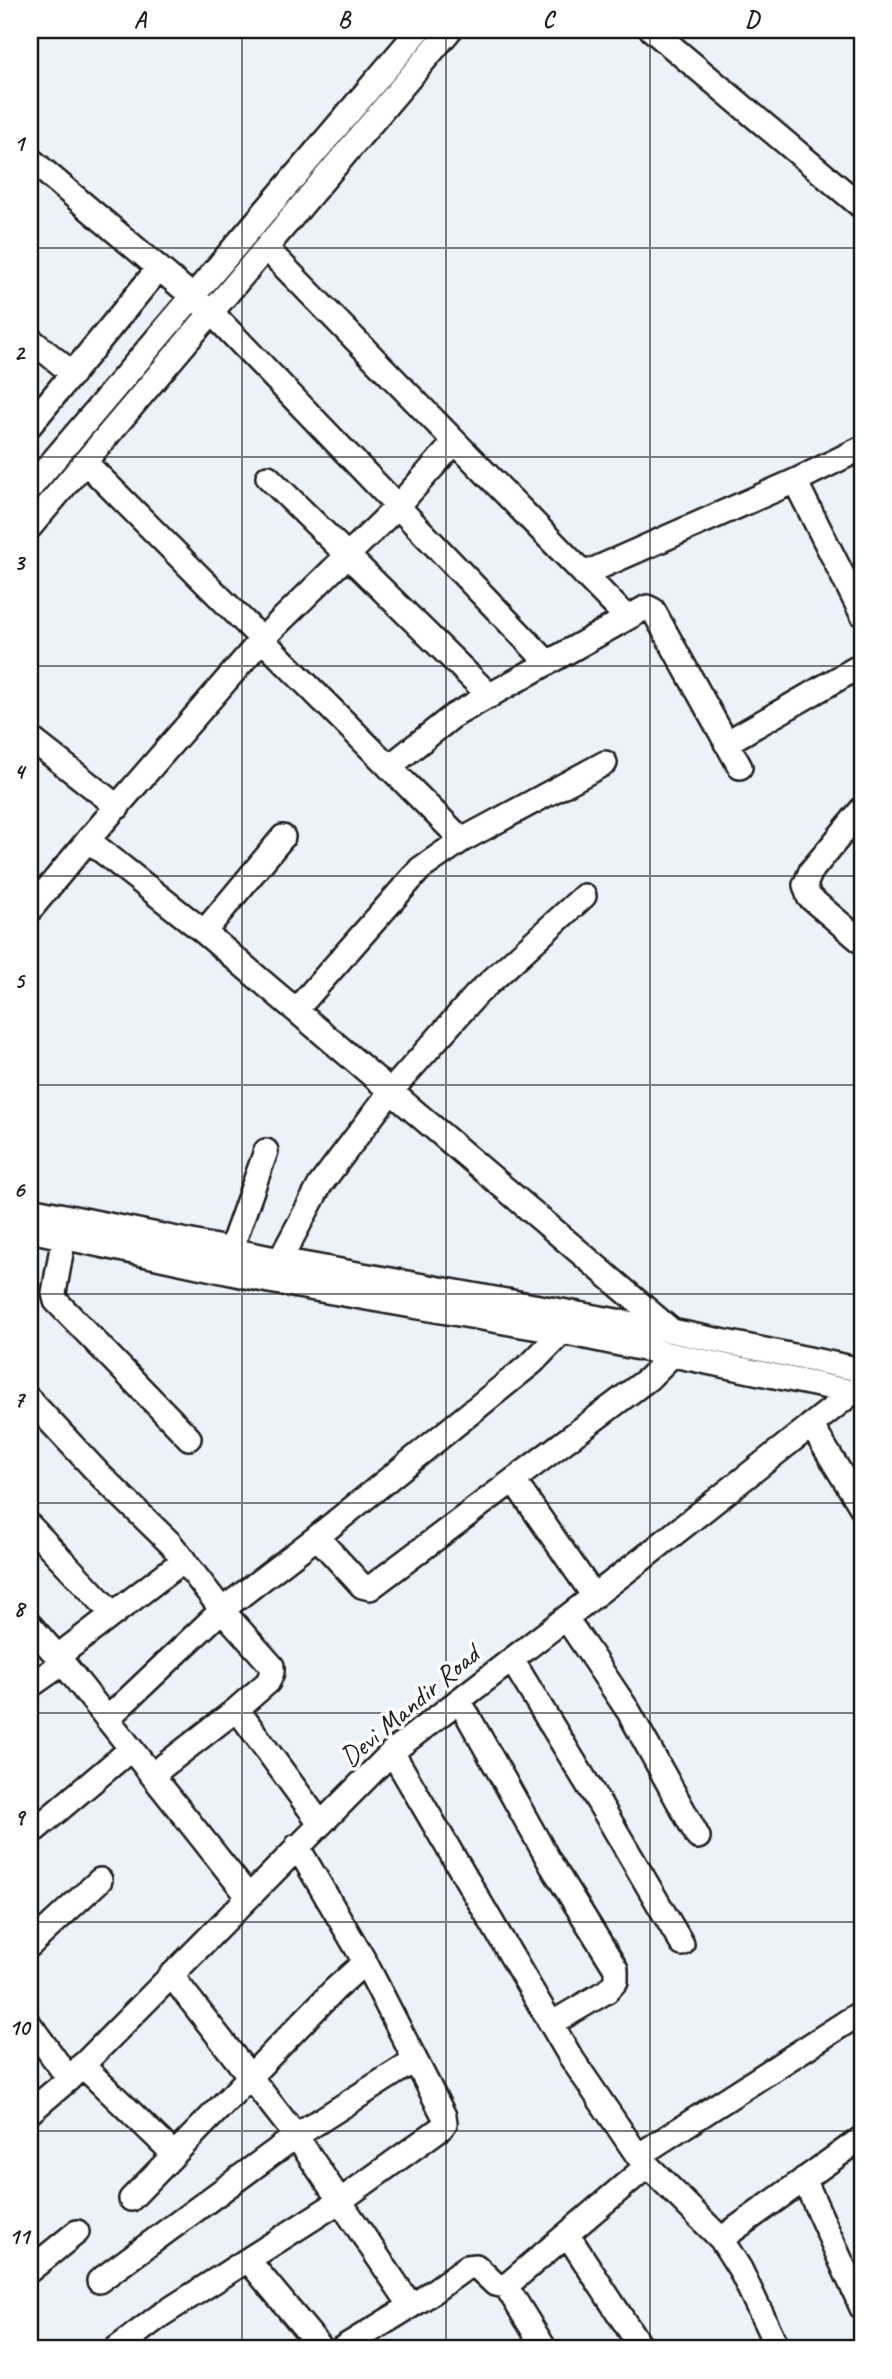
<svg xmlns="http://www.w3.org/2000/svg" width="892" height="2379" font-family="Caveat,sans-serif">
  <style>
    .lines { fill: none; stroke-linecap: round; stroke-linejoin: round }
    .minor-casing { stroke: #1c1c1c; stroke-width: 28 }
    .minor { stroke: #fff; stroke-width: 23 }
    .grid { fill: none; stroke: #1c1c1c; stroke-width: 2; stroke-opacity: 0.55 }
    .labels { text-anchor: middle; stroke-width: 7; stroke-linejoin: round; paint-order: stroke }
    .street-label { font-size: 28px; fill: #1c1c1c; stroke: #fff }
    .neatline { fill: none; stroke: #1c1c1c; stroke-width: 2.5 }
    .grid-label { font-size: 23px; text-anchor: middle; font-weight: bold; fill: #1c1c1c }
  </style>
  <rect width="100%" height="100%" fill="#ecf2fa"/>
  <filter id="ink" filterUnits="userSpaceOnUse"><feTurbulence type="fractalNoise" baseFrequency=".0143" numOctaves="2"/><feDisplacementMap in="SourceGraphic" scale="14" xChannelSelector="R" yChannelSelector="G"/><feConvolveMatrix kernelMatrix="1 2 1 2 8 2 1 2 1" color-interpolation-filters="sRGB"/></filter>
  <g filter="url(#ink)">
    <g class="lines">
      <defs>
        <path id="minor" d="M652,30l210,177
          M30,159l182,154 336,350
          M266,248l361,370
          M30,339l43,35
          M30,425l129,-157
          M85,462l377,378
          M268,477l222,219
          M795,481l67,133
          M30,488l389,-458
          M30,527l420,-497
          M584,574l211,-93 67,-33
          M30,738l88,69
          M726,743l136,-78
          M389,767l64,-51 194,-109 6,3 87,157
          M862,809l-51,62 -6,14 4,12 53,45
          M88,840l116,92 468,399
          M30,910l58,-70 175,-202 134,-131 58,-65
          M204,932l79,-95
          M296,1010l124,-141 42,-29 143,-77
          M30,1209l250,51 392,71 190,39
          M30,1230l239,51 293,51 300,62
          M64,1236l-10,57 2,8 133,137
          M280,1260l40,-75 71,-94 86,-97 107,-98
          M226,1263l40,-112
          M30,1400l71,76 70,68 51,66 50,56v6l-4,10 -31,27 -85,66
          M811,1425l51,83
          M514,1481l80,115
          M30,1526l83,88
          M317,1537l45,49 8,2 278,-209 24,-24
          M566,1618l63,94 69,125
          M30,1625l33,38 185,233
          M57,1657l127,-97
          M512,1660l98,161 72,123
          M30,1686l33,-23
          M459,1700l93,166 64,103v12l-9,10 -56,33
          M237,1709l83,114
          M107,1719l115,-109 95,-73 216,-175 29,-30
          M392,1752l178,304 68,100 83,83 19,30 38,80
          M30,1831l6,-2 95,-80
          M30,1945l70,-65
          M171,1975l125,161 115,170
          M30,2025l39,54
          M82,2065l92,89
          M30,2112l39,-33 323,-327 254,-196 216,-171
          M638,2156l224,-144
          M804,2179l58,129
          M131,2199l204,-210 30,-27
          M567,2234l75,115
          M721,2239l141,-101
          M248,2260l74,89
          M30,2270l47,-38
          M99,2281l197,-145 119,-76
          M506,2286l39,63
          M116,2349l45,-34 179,-114 101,-73 4,-5 -1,-7 -79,-154 -68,-116
          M341,2349l83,-51 43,-31 9,-1 19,18 11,2 141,-120"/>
      </defs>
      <use href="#minor" class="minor-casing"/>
      <use href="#minor" class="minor"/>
    </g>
  </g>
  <path class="grid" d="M242,30v2319M446,30v2319M650,30v2319M30,248h832M30,457h832M30,666h832M30,876h832M30,1085h832M30,1294h832M30,1503h832M30,1713h832M30,1922h832M30,2131h832"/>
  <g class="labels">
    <g class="street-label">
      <text transform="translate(409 1705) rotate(-40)" y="10">Devi Mandir Road</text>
    </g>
  </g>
  <rect width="892" height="2379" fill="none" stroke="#fff" stroke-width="77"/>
  <rect x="38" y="38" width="816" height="2302" class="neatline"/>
  <g class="grid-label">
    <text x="140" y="27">A</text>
    <text x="344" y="27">B</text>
    <text x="548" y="27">C</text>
    <text x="752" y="27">D</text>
    <text x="19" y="151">1</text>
    <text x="19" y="360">2</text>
    <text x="19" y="570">3</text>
    <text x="19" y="779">4</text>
    <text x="19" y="988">5</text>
    <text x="19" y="1197">6</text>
    <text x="19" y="1407">7</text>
    <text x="19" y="1616">8</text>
    <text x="19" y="1825">9</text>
    <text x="19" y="2035">10</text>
    <text x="19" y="2244">11</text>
  </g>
</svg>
